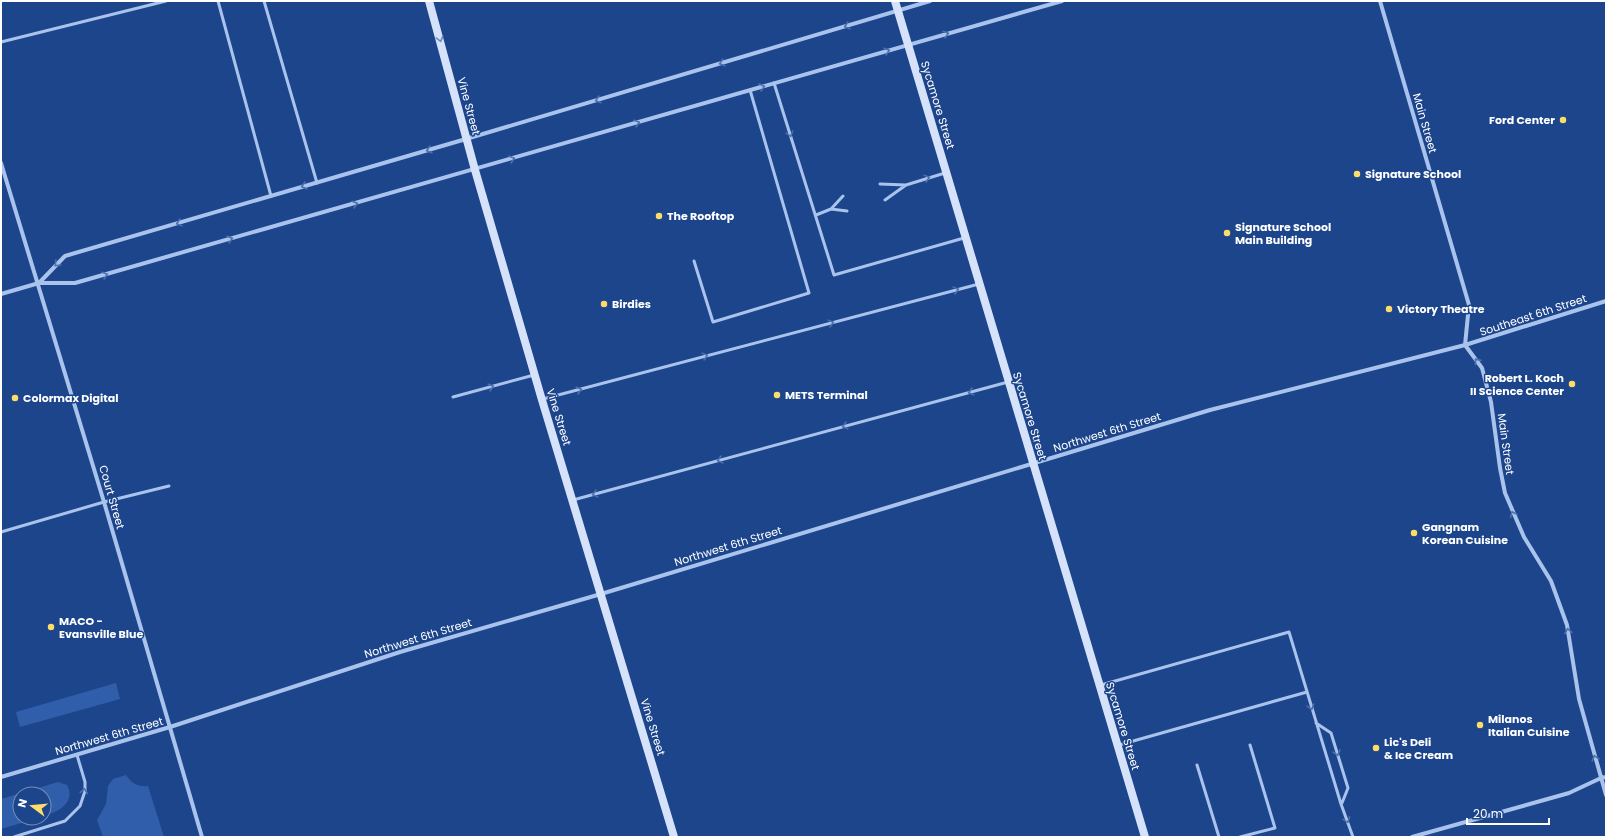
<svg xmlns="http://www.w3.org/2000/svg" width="1607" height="838" font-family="Poppins,sans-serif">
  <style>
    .green { fill: #305eaa }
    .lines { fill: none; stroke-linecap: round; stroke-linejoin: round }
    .service { stroke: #a9c3ed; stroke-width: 3 }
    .minor { stroke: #a9c3ed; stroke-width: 4 }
    .secondary { stroke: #d5e2f9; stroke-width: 8 }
    .oneway { stroke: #4d71ae }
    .oneway2 { stroke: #6f8cbd }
    .poi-dot { fill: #fddc67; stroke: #1c458c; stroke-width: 1.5 }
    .labels { text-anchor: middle; stroke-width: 3; stroke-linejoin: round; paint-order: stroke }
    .street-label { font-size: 11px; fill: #fff; stroke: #1c458c }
    .poi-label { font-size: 11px; font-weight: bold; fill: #fff; stroke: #1c458c; text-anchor: start }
  </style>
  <rect width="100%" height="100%" fill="#1c458c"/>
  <path class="green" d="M116,683l4,16 -100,28 -4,-15z
    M126,775c6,9 12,12 22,11l16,51h-61l-6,-17 9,-16 2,-18 5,-7z
    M58,782l9,3c9,17 -8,27 -23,31v-22h-24v24h19l-38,11v-30z"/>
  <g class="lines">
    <path class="service" d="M218,1l53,195
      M264,1l53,182
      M1,42l165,-41
      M774,83l60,192 130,-37
      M880,184l26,1
      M885,200l21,-15 39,-12
      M831,209l12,-13
      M816,215l15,-6 16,2
      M694,261l19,61 96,-29 -59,-203
      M453,397l81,-22
      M543,399l436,-115
      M573,500l435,-118
      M1,532l103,-30 65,-16
      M1101,685l188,-53 52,172 12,33
      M1316,723l15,10 17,55 -6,15
      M1119,745l188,-53
      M1197,765l22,72
      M14,837l51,-16 15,-15 5,-15v-9l-8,-27
      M1240,837l35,-9 -25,-83"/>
    <path class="minor" d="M1380,1l89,304 -4,40 17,23 9,34 9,66 5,25 19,44 27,44 16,44 12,74 27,96
      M1,163l103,339 98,335
      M39,283l26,-27 401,-117 464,-138
      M1,294l38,-11h36l987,-282
      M1,777l169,-50 230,-75 201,-58 609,-184 255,-65 141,-44
      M1412,837l157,-44 32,-15 5,-1"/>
    <path class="secondary" d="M429,1l46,169 67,230 132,437
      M895,1l250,836"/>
  </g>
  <defs><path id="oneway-chevron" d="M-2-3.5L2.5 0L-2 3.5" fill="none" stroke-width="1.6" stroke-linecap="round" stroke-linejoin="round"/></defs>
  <g class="oneway">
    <use href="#oneway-chevron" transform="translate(847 26) rotate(163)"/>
    <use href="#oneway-chevron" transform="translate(946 34) rotate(-16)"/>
    <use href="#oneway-chevron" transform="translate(887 51) rotate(-16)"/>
    <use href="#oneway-chevron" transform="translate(722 63) rotate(163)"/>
    <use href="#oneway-chevron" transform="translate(762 87) rotate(-15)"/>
    <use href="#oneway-chevron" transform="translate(598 100) rotate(163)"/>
    <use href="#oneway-chevron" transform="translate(637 123) rotate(-16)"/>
    <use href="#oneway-chevron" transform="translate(790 134) rotate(73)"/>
    <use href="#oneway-chevron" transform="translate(429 150) rotate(164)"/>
    <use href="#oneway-chevron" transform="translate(512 159) rotate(-16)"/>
    <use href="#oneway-chevron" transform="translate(927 178) rotate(-17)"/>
    <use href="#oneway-chevron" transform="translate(304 186) rotate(164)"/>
    <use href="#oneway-chevron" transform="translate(355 204) rotate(-16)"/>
    <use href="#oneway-chevron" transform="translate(179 223) rotate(164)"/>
    <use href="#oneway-chevron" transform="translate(230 239) rotate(-16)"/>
    <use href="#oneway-chevron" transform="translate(57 264) rotate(134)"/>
    <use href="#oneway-chevron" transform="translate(105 275) rotate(-16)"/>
    <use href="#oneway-chevron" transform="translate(956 290) rotate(-15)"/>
    <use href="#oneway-chevron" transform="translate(831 323) rotate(-15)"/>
    <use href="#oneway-chevron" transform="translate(705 356) rotate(-15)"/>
    <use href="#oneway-chevron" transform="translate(1477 361) rotate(-129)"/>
    <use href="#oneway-chevron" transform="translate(491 387) rotate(-15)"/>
    <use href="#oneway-chevron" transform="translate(579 390) rotate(-15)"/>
    <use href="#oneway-chevron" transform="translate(971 392) rotate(165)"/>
    <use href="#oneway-chevron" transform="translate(845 426) rotate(165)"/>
    <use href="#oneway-chevron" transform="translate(720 460) rotate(165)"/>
    <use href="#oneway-chevron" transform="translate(595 494) rotate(165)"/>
    <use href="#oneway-chevron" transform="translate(1513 514) rotate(-114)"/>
    <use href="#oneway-chevron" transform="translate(1568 631) rotate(-100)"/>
    <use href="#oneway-chevron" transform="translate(1311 707) rotate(73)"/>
    <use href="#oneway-chevron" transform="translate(1337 753) rotate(74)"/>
    <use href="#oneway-chevron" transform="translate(1595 758) rotate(-106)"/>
    <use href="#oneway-chevron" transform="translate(84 791) rotate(-82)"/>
    <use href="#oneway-chevron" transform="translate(1347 820) rotate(70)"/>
  </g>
  <use class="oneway2" href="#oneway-chevron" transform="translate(440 39) rotate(75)"/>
  <g class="poi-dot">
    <circle cx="1563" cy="120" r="4"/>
    <circle cx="1357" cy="174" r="4"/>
    <circle cx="659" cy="216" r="4"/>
    <circle cx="1227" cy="233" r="4"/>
    <circle cx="604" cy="304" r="4"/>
    <circle cx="1389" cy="309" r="4"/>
    <circle cx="1572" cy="384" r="4"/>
    <circle cx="777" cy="395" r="4"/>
    <circle cx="15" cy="398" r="4"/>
    <circle cx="1414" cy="533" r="4"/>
    <circle cx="51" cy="627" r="4"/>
    <circle cx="1480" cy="725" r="4"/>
    <circle cx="1376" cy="748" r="4"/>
  </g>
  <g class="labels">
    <g class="street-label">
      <text transform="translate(938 105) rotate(73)" y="4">Sycamore Street</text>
      <text transform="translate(469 106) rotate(75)" y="4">Vine Street</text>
      <text transform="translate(1425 123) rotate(74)" y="4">Main Street</text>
      <text transform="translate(1533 315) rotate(-18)" y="4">Southeast 6th Street</text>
      <text transform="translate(1030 416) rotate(73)" y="4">Sycamore Street</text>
      <text transform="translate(559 417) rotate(73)" y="4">Vine Street</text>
      <text transform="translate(1107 432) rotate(-17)" y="4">Northwest 6th Street</text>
      <text transform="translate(1506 444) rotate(82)" y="4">Main Street</text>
      <text transform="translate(112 497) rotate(74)" y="4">Court Street</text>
      <text transform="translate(728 546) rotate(-17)" y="4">Northwest 6th Street</text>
      <text transform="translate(418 638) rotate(-17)" y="4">Northwest 6th Street</text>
      <text transform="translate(1123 726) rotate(73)" y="4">Sycamore Street</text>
      <text transform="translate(653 727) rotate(73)" y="4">Vine Street</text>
      <text transform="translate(109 736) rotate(-16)" y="4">Northwest 6th Street</text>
    </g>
    <g class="poi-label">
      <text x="1555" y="124" text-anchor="end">Ford Center</text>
      <text x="1365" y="178">Signature School</text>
      <text x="667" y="220">The Rooftop</text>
      <text x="1235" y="231">Signature School<tspan x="1235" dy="13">Main Building</tspan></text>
      <text x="612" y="308">Birdies</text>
      <text x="1397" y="313">Victory Theatre</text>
      <text x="1564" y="382" text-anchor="end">Robert L. Koch<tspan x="1564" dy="13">II Science Center</tspan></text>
      <text x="785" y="399">METS Terminal</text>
      <text x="23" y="402">Colormax Digital</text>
      <text x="1422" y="531">Gangnam<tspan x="1422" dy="13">Korean Cuisine</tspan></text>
      <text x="59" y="625">MACO -<tspan x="59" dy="13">Evansville Blue</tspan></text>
      <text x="1488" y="723">Milanos<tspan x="1488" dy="13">Italian Cuisine</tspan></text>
      <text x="1384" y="746">Lic's Deli<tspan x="1384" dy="13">&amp; Ice Cream</tspan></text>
    </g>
  </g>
  <rect width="1607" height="838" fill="none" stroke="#ffffff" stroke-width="4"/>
  <g transform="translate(32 806) rotate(286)"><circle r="19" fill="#1c458c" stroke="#778fba"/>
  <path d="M0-3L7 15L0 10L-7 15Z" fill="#fddc67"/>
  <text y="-6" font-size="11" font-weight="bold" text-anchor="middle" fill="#ffffff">N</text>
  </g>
  <path d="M1467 818v6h82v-6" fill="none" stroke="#ffffff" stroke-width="2"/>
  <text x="1473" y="818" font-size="12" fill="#ffffff" stroke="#1c458c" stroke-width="3" paint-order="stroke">20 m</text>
</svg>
